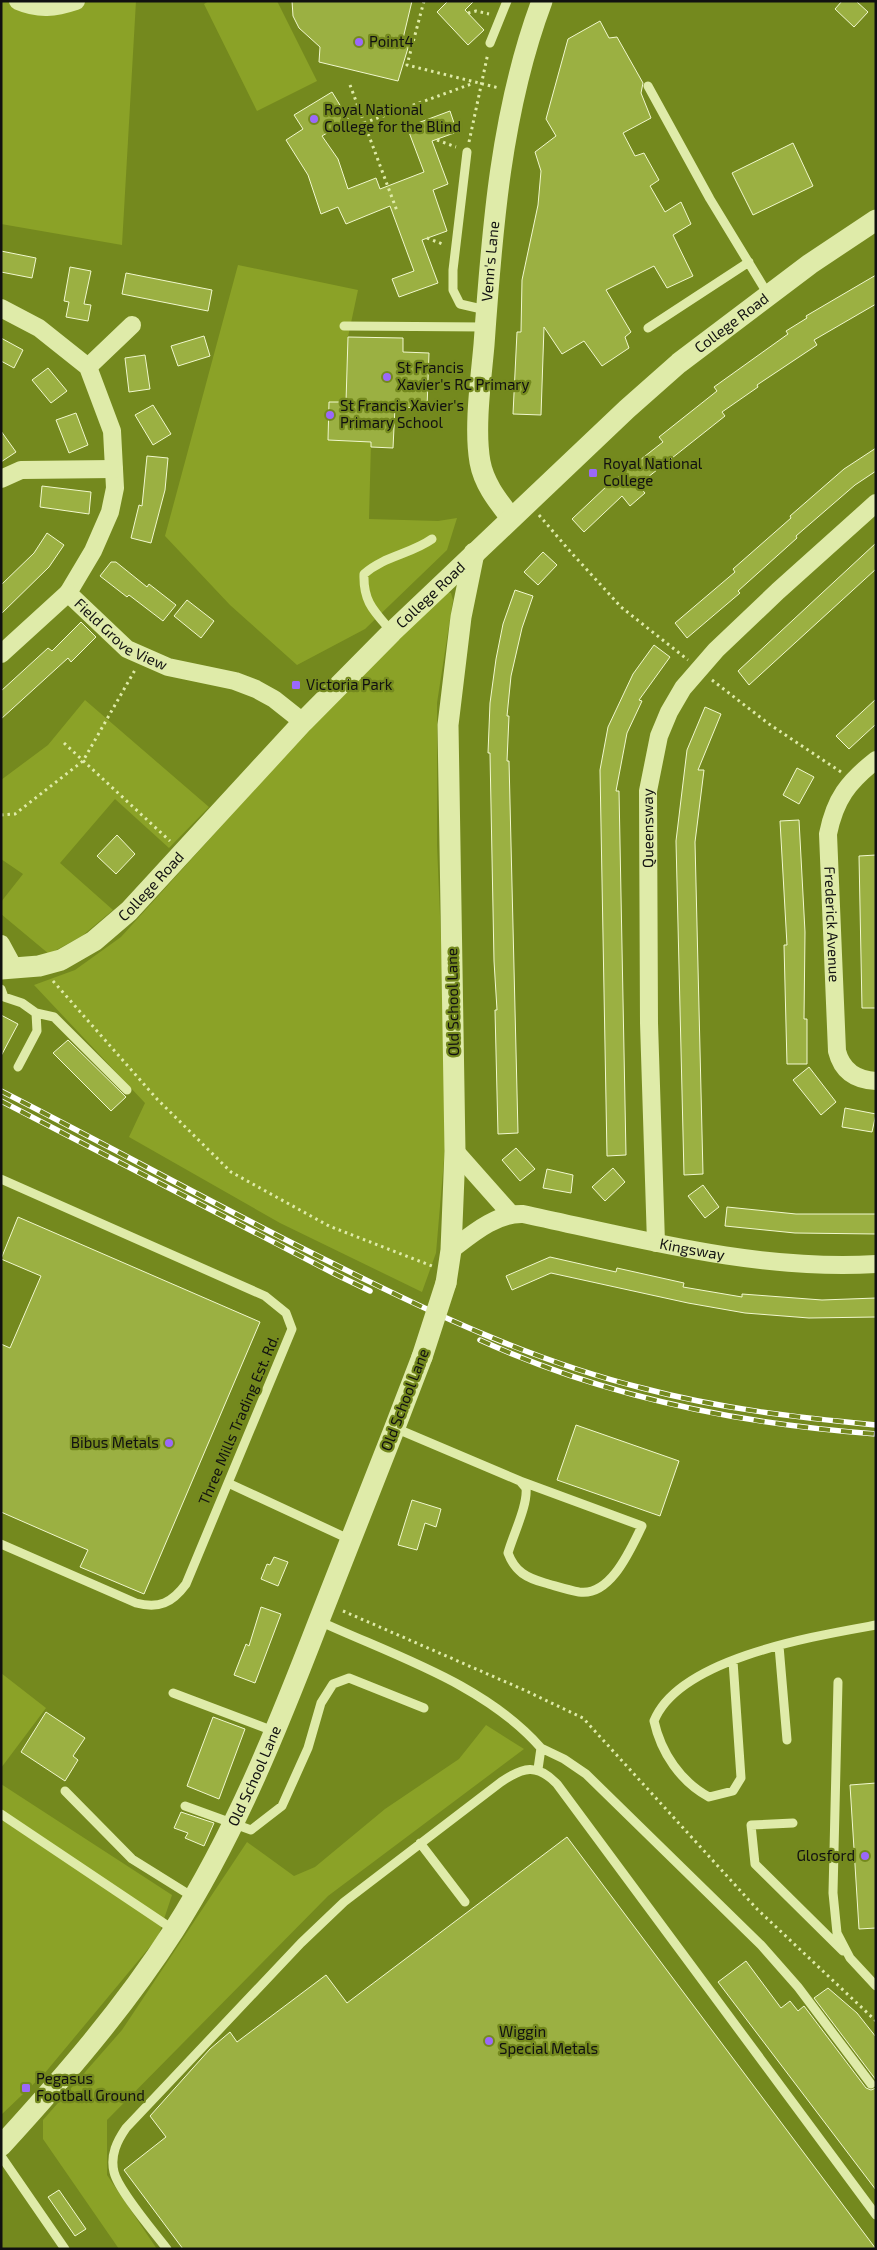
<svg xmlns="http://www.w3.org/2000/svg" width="877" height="2250" font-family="'Exo 2',sans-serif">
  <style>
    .green { fill: #8ba227 }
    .building { fill: #9bb042; stroke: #f1f8ce }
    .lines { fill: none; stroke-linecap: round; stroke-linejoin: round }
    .path { stroke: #dfeba9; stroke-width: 3; stroke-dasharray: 2.5 4; stroke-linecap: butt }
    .service { stroke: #dfeba9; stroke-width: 9 }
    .minor { stroke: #dfeba9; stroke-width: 18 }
    .tertiary { stroke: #dfeba9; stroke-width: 21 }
    .rail-casing { stroke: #fff; stroke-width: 5.5 }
    .rail { stroke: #74891e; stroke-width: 4; stroke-dasharray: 11; stroke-linecap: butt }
    .tertiary-bridge { stroke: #dfeba9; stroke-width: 21 }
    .poi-dot { fill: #9b68fa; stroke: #74891e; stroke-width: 2 }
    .labels { text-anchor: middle; stroke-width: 4.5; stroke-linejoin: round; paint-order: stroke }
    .poi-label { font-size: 15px; fill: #111; stroke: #74891e; text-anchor: start }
    .street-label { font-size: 15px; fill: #111; stroke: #74891e }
  </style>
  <rect width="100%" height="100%" fill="#74891e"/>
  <path class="green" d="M1,1h135l-14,244 -121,-21z
    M209,1h68l40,80 -60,30 -53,-107z
    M238,265l120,25 -10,47 -2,65h-17l-1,38 43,2 -2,77 69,2 19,-3 -10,32 -82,79 -68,36 -67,-60 -65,-69z
    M444,591l7,2 2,7 -16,103v142l6,142 2,161 -9,105 -14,39 -142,-69 -151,-86 16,-34 -111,-118 41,-15 46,-33 189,-209z
    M85,700l124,107 -40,41 -54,-49 -55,64 53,47 -31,26 -33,18 -48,-40v-12l22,-28 -22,-15v-79l47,-35z
    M1,1673l45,35 -45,60z
    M486,1725l38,24 -196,147 -221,224v55l50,74h-38l-76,-110v-19l79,-90 125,-188 47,34 21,-9 70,-58 74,-50z
    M1,1784l171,111 -14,42 -114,137 -43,41z"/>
  <path class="building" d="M292,1h120l-11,46 10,-9 -13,43 -79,-19 1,-15 -21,-19 -6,-12z
    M448,1h26l-9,9 19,20 -16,15 -31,-33z
    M842,1h14l12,11 -14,15 -19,-18z
    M600,21l9,17 8,-1 26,46 -2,10 10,25 -28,15 12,23 9,-3 15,27 -9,6 15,26 16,-10 10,22 -18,11 20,41 -26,12 -13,-22 -48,24 25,42 -6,5 4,11 -27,18 -18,-25 -22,13 -18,-27 -3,88 -28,-1 4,-82h4l1,-52 16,-75 3,-34 -6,-19 21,-16 -10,-17 22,-80z
    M332,92l17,28 -27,16 16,23 10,30 28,-11 4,11 44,-17 -17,-45 43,-16 7,21 -25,9 16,43 -15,6 14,41 -25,9 16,43 -39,14 -7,-18 22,-8 -24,-65 -44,18 -8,-17 -17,7 -13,-39 -22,-35 17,-11 -9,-14z
    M793,143l20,43 -60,29 -21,-42z
    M1,251l35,7 -4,20 -31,-6z
    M70,267l21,4 -7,33 7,1 -3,16 -22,-4 3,-15 -5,-1z
    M126,273l86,17 -4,21 -86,-17z
    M876,275v29l-62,36 3,5 -60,40 1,2 -36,25 3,4 -87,69 7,8 -15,13 -8,-10 -38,36 -12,-13 36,-34 55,-43 -4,-5 58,-46 -3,-4 74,-53 -2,-3 21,-13 -1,-2z
    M204,336l6,20 -32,10 -7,-20z
    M348,337l55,1v14l26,1 -2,55 -32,-1 -2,41 -22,-1v-5l-43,-2 1,-38h17z
    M1,338l22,12 -9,18 -13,-7z
    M145,355l5,34 -21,3 -4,-34z
    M48,368l19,23 -16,12 -19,-23z
    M153,405l18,29 -18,11 -18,-30z
    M76,413l12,32 -19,8 -13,-33z
    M1,431l15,21 -15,10z
    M876,448v23l-21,14 -59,51 1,2 -59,53 2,2 -53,45 -12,-15 60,-51 -2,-3 58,-51 -1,-2 54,-47z
    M147,456l21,2 -3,32 -14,53 -20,-5 8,-33 3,1z
    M42,486l49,6 -2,22 -49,-7z
    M47,533l17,12 -15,22 -48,47v-29l33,-32z
    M876,543v26l-127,116 -11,-14z
    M543,552l14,13 -19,20 -14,-13z
    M111,562h5l31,25 2,-3 27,21 -13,16 -34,-26 -2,2 -27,-21z
    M515,590l18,6 -11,32 -11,48 -4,40h2l-2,45h2l9,372 -20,1 -3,-124h2l-3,-49 -4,-208h-2l2,-50 6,-44 7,-35z
    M187,600l27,21 -13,17 -27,-22z
    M81,622l15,15 -25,25 -3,-4 -67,61v-28l47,-43 4,3z
    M654,645l16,12 -31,43 3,1 -15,32 -11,58h3l7,364 -19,1 -7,-386 8,-43 25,-53z
    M876,699v25l-27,25 -13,-13z
    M705,707l16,7 -23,56h6l-9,72 8,332 -19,1 -8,-334 11,-91z
    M797,768l17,9 -15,27 -16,-9z
    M799,820l6,112 -1,87h3v45h-20l-3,-119h3l-7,-124z
    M117,835l18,19 -19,20 -19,-18z
    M876,855v153h-14l-3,-152z
    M1,1015l17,9 -17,32z
    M68,1040l58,57 -15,14 -58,-58z
    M809,1067l27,35 -15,13 -28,-35z
    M845,1108l31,6 -4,18 -30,-5z
    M516,1148l19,21 -15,12 -18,-21z
    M613,1168l12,14 -20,19 -13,-14z
    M547,1169l26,6 -2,18 -28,-5z
    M703,1185l16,22 -14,11 -17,-22z
    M727,1207l69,7h80v20l-81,-1 -70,-7z
    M18,1217l242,105 -116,272 -64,-27 8,-17 -87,-38v-168l9,4 31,-72 -40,-17z
    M550,1257l66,15 1,-4 67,15 -1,4 59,10v-3l80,6 54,-2v19l-67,1 -64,-5 -57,-10 -137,-30 -39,17 -6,-14z
    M576,1425l103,36 -19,55 -103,-36z
    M412,1500l29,9 -5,18 -11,-4 -8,27 -19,-5z
    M274,1557l14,5 -10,24 -17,-7 6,-15 3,1z
    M261,1607l20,7 -26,69 -21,-8 12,-31 3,2z
    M46,1712l39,26 -12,18 5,4 -13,21 -44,-29z
    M213,1717l32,12 -26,70 -32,-13z
    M876,1783v145l-17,1 -9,-144z
    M181,1812l33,11 -10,23 -19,-8 3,-5 -14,-5z
    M567,1837l309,412h-693l-59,-79 42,-33 -16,-21 60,-67 20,-17 7,10 89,-67 21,28z
    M746,1961l35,47 9,-7 8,10 6,-5 62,82 5,2 5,-2v102l-158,-208z
    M828,1988l29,25 19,24v43l-62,-82z
    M59,2190l27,39 -11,7 -27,-39z"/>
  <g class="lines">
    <path class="path" d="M424,1l-17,64 92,23
      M468,13l8,-2 13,3
      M350,85l47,126
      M364,123l110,-40
      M437,140l19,7
      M469,142l19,-89
      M427,238l18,7
      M539,515l29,34 53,58 67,53
      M712,680l57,44 72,48
      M64,743l106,98
      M1,815l14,-1 68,-53 52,-91
      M53,981l104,118 74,73 98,54 103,40
      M343,1611l179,78 61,29 174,191 119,112"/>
    <path class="service" d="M490,43l17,-42
      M648,86l62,113 59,97
      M467,152l-14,118v20l7,14 26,6
      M344,326l141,1
      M648,328l101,-66
      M392,632c-18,-21 -29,-30 -28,-58 20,-18 47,-20 68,-35
      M1,989l3,8 18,6 14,10 1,18 -19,36
      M36,1013l18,4 73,73
      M1,1179l264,117 21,17 6,16 -106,255c-14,19 -27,25 -50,19l-135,-59
      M395,1428l125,53 6,7c2,17 -13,47 -18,65 7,19 19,25 37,30 11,3 23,7 34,9 32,5 52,-44 63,-66l-122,-45
      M228,1483l123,57
      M319,1621c76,35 166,63 222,127l-3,21
      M779,1646l8,94
      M733,1661l8,117 -8,13 -24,6c-28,-15 -48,-44 -55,-76 25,-63 161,-85 222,-96
      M838,1682l-5,211 4,40 13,25 26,28
      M173,1693l103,39
      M541,1748l23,11 22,15 175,171 37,42 73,97
      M65,1791l67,68 61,38
      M185,1806l66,24 31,-24 26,-58 13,-45 12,-19 16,-6 75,30
      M1,1814l173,116
      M793,1823l-42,2 4,39 88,87
      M420,1843l45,59
      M1,2156l64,93
      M167,2249c-13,-17 -49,-59 -53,-77 -4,-17 3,-31 12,-44l175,-185 43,-41 157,-120c22,-15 36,-19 56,2l319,431"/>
    <g class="minor">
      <path d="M18,1c21,9 37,7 58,0"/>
      <path id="s1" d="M1,308l38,20 49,39 24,64 3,57 -5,24 -17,39 -25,42 59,56 41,18 67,14 21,8 18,10 29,23"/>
      <path d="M88,367l44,-42"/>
      <path d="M1,479l20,-9 93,-1"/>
      <path d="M1,654l67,-61"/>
      <path id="s2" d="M876,760c-28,22 -41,39 -48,74l9,217c5,20 19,29 39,30"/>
      <path d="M1,944l13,24"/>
      <path d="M455,1151l55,62"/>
      <path id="s3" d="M656,1243l-7,-220 -1,-232 11,-55 10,-24 14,-24 33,-38 62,-59 98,-88"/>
      <path id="s4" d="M451,1250c21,-16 45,-37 72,-36 117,25 233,57 353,50"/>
    </g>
    <g class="tertiary">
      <path id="s5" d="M511,518c-13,-17 -27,-34 -31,-56 -6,-34 1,-83 4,-117 8,-115 17,-235 58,-344"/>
      <path id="s6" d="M1,969l38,-3 22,-6 33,-19 35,-30 174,-189 89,-90 235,-223 52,-46 131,-99 66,-44"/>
      <path d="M446,1283l5,-33 4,-99 -7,-426 13,-108 13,-64"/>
      <path id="s7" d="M1,2146c63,-69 123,-138 173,-216 61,-96 103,-201 144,-307 35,-88 70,-177 104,-266"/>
    </g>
    <defs>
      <path id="rail" d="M1,1091c110,56 218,116 329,171 99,50 203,99 312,126 79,21 153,29 234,37
        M1,1101l336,174 33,16
        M480,1340c125,57 259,84 396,94"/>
    </defs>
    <use href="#rail" class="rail-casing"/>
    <use href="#rail" class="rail"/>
    <path class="tertiary-bridge" d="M422,1357l24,-74"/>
  </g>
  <g class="poi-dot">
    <circle cx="359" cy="42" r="5"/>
    <circle cx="314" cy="119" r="5"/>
    <circle cx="387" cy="377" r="5"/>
    <circle cx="330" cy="415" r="5"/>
    <rect x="588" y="468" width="10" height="10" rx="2.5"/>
    <rect x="291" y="680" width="10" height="10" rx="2.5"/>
    <circle cx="169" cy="1443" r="5"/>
    <circle cx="865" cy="1856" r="5"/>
    <circle cx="489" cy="2041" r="5"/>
    <rect x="21" y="2083" width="10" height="10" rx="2.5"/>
  </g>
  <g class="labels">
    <g class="poi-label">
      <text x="369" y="47">Point4</text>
      <text x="324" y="115">Royal National<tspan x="324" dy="17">College for the Blind</tspan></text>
      <text x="397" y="373">St Francis<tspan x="397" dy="17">Xavier's RC Primary</tspan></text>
      <text x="340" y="411">St Francis Xavier's<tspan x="340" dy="17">Primary School</tspan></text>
      <text x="603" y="469">Royal National<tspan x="603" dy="17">College</tspan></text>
      <text x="306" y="690">Victoria Park</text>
      <text x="159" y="1448" text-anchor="end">Bibus Metals</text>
      <text x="855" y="1861" text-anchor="end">Glosford</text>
      <text x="499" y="2037">Wiggin<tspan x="499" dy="17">Special Metals</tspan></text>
      <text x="36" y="2084">Pegasus<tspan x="36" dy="17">Football Ground</tspan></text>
    </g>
    <g class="street-label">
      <text dy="5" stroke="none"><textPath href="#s5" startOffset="266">Venn's Lane</textPath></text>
      <text dy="5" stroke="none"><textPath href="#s6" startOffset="988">College Road</textPath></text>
      <text dy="5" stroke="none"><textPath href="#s6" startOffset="582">College Road</textPath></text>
      <text dy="5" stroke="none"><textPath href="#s1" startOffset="415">Field Grove View</textPath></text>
      <text dy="5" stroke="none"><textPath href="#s3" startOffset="415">Queensway</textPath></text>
      <text dy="5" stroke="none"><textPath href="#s6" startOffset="178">College Road</textPath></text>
      <text dy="5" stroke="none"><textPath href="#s2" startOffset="181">Frederick Avenue</textPath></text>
      <text transform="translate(453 1002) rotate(-91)" y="5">Old School Lane</text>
      <text dy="5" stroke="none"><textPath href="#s4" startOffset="255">Kingsway</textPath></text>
      <text transform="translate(405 1400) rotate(-69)" y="5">Old School Lane</text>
      <text transform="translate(239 1420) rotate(-67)" y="5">Three Mills Trading Est. Rd.</text>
      <text dy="5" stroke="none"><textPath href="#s7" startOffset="451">Old School Lane</textPath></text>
    </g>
  </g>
  <rect width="877" height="2250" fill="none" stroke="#111111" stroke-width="5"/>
</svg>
